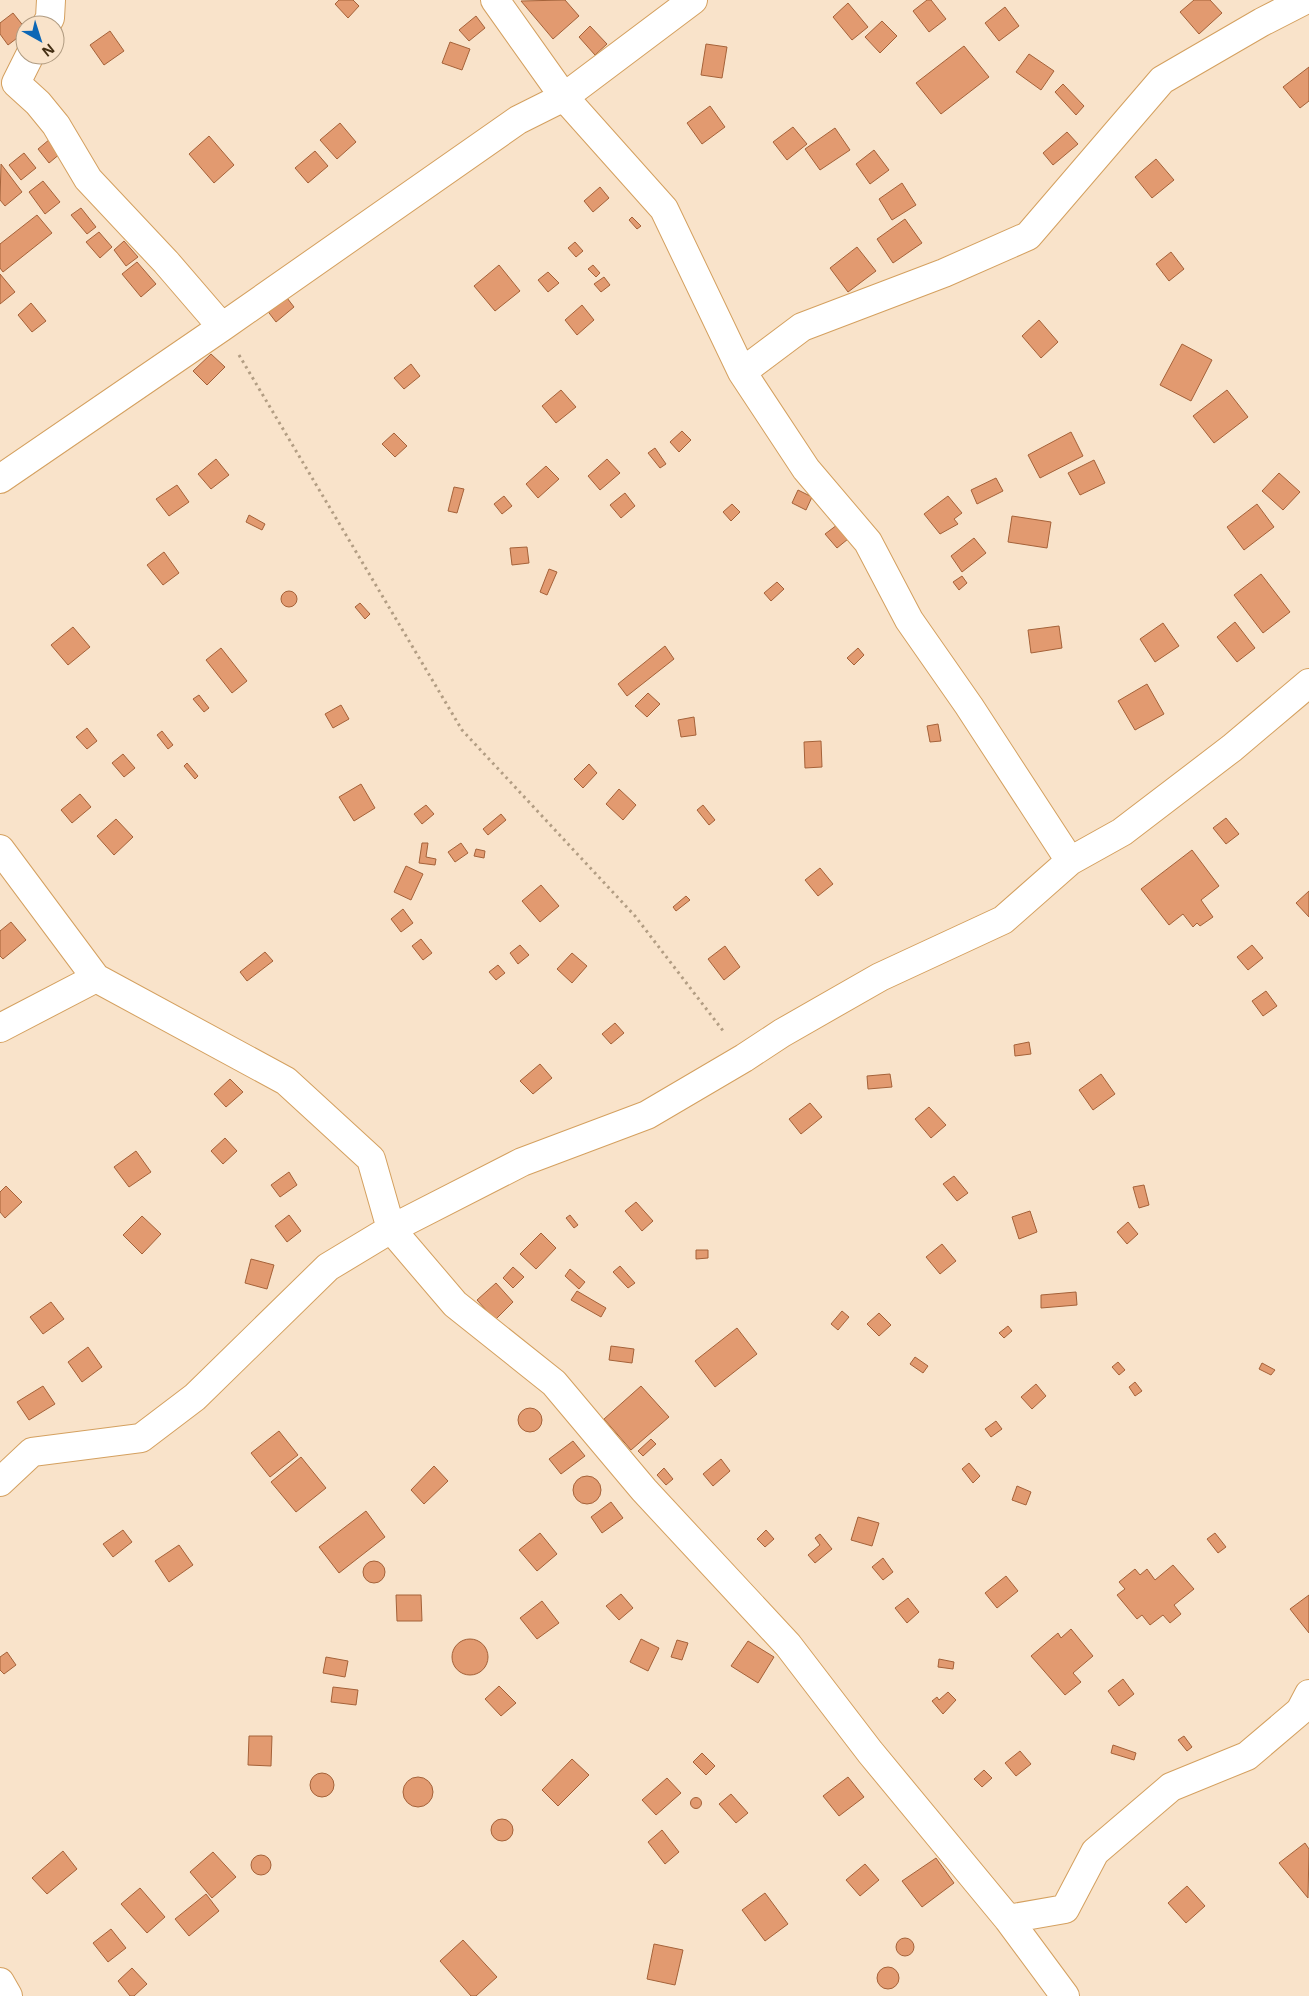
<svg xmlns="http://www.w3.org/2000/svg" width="1309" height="1996" font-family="'Noto Sans',sans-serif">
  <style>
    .building { fill: #e29a70; stroke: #a56239 }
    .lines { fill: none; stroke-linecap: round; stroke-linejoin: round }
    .street-casing { stroke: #d4a05f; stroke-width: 30 }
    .path { stroke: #b29d83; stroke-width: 3; stroke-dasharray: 2.5 4; stroke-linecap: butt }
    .street { stroke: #fff; stroke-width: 28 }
  </style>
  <rect width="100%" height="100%" fill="#f9e3ca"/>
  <path class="building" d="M339,0h14l6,6 -11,12 -13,-14z
    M565,0l14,16 -26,23 -32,-38z
    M927,0h4l15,19 -17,13 -16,-21z
    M1194,0h16l12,13 -23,21 -19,-22z
    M848,3l20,24 -16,13 -19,-23z
    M1005,7l14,19 -20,15 -14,-18z
    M13,13l12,15v4l-17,13 -8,-11v-11z
    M476,16l9,12 -16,13 -10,-11z
    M882,21l15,15 -17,17 -15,-16z
    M590,26l17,18 -12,11 -16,-18z
    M110,31l14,20 -20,14 -14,-20z
    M450,42l20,7 -8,21 -20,-7z
    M706,44l21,3 -5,31 -21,-3z
    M964,46l25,31 -48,37 -25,-31z
    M1029,54l25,17 -13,19 -25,-18z
    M1309,67v34l-9,7 -17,-21z
    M1063,84l21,22 -8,9 -21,-23z
    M710,106l15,21 -23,17 -15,-21z
    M340,123l16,19 -19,17 -17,-19z
    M793,127l14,17 -20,16 -14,-18z
    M835,128l15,22 -30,20 -15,-21z
    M1067,132l11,12 -25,21 -10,-12z
    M209,136l25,29 -20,18 -25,-29z
    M50,139l11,14 -12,10 -11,-14z
    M874,150l15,20 -19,14 -14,-20z
    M315,151l13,15 -20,17 -13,-15z
    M24,153l12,15 -15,12 -12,-15z
    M1156,159l18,21 -22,18 -17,-21z
    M1,164l21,28 -17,14 -5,-6z
    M43,181l17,21 -15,12 -16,-22z
    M902,183l14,22 -24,15 -13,-21z
    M600,187l9,11 -16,14 -9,-11z
    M81,208l15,19 -9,7 -16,-19z
    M37,215l15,18 -49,39 -3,-4v-24z
    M632,217l9,9 -4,3 -8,-9z
    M905,219l17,24 -29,20 -16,-24z
    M99,232l13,15 -12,11 -14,-16z
    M124,241l14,16 -12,9 -12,-16z
    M575,242l8,9 -7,6 -8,-9z
    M857,247l19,24 -28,21 -18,-24z
    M1171,252l13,17 -15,12 -13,-17z
    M137,262l19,22 -15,13 -19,-23z
    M499,265l21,26 -25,20 -21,-25z
    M593,265l7,8 -4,4 -8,-8z
    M548,272l11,11 -11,9 -10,-12z
    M0,274l15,18 -15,12z
    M604,277l6,8 -9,7 -7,-8z
    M284,294l10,13 -18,15 -10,-13z
    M31,303l15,18 -14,11 -14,-17z
    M582,305l12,15 -17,15 -12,-15z
    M1039,320l19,22 -17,16 -19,-22z
    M1182,344l30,16 -21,41 -31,-16z
    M211,354l14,13 -18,18 -14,-14z
    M411,364l9,12 -16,13 -10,-11z
    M561,390l15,17 -20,16 -14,-17z
    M1227,390l21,27 -34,26 -21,-27z
    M682,431l9,9 -12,12 -9,-10z
    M1071,432l12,24 -43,22 -12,-23z
    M394,433l13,13 -12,11 -13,-13z
    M655,448l11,16 -6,4 -12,-15z
    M216,459l13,16 -18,14 -13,-15z
    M607,459l13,14 -20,17 -12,-14z
    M1094,460l11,23 -25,12 -12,-22z
    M546,466l13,13 -21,19 -12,-14z
    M1279,473l21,19 -17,18 -21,-19z
    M996,478l7,13 -26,13 -6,-14z
    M177,485l12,17 -20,14 -13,-17z
    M454,487l10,2 -7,24 -9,-2z
    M798,490l14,7 -6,13 -14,-7z
    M625,493l10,13 -14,12 -11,-13z
    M504,496l8,10 -10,8 -8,-10z
    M948,496l14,17 -8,6 4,5 -18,10 -16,-20z
    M732,504l8,8 -9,9 -8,-9z
    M1257,504l17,23 -30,23 -17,-23z
    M249,515l16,9 -3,6 -16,-8z
    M1012,516l39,6 -4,26 -39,-6z
    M837,525l11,14 -11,9 -12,-14z
    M974,538l12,15 -24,19 -11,-16z
    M527,547l2,16 -17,2 -2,-17z
    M164,552l15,21 -16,12 -16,-20z
    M549,569l8,3 -10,23 -7,-3z
    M1261,574l29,38 -27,21 -29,-38z
    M962,576l5,7 -8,7 -6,-8z
    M777,582l7,7 -13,12 -7,-8z
    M281 599a8 8 0 1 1 16 0a8 8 0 1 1-16 0Z
    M360,603l10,11 -5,5 -10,-12z
    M1235,622l20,26 -18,14 -20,-25z
    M1163,623l16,23 -24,16 -15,-23z
    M1059,626l3,22 -31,5 -3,-23z
    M73,627l17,20 -22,18 -17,-20z
    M665,646l9,13 -47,37 -9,-12z
    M221,648l26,33 -15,12 -26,-33z
    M858,648l6,7 -10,10 -7,-7z
    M1147,684l17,30 -29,16 -17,-29z
    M648,693l12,11 -13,13 -12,-11z
    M199,695l10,13 -5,4 -11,-13z
    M341,705l8,14 -16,9 -8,-14z
    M694,717l2,18 -15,2 -3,-17z
    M938,724l3,17 -11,1 -3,-16z
    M87,728l10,13 -10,8 -11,-12z
    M162,731l11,14 -5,4 -11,-14z
    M821,741l1,26 -17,1 -1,-26z
    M123,754l12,14 -11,9 -12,-14z
    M187,763l11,13 -3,3 -11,-13z
    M589,764l8,9 -14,15 -9,-9z
    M361,784l14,24 -21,13 -15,-24z
    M619,789l17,16 -13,15 -17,-16z
    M80,794l11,13 -19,16 -11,-13z
    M426,805l8,9 -12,10 -8,-10z
    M703,805l12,15 -6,5 -12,-15z
    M501,814l5,6 -18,15 -5,-6z
    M1226,818l13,16 -13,10 -13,-16z
    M116,819l17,18 -19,18 -17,-19z
    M422,843h6l-2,14 10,2 -1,6 -16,-2z
    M461,843l7,10 -13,9 -7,-10z
    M476,849l9,2 -1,7 -10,-2z
    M1192,850l27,36 -18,14 12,17 -13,9 -3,-3 -4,4 -10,-13 -14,11 -28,-36z
    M406,866l17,8 -12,26 -17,-8z
    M820,868l13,16 -15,12 -13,-16z
    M541,885l18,21 -19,16 -18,-21z
    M1309,891v26l-13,-14z
    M686,896l4,4 -14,11 -3,-4z
    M403,909l10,14 -12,9 -10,-13z
    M11,922l15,18 -23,19 -3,-3v-25z
    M421,939l11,14 -9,7 -11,-14z
    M520,945l9,10 -11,9 -8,-11z
    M1252,945l11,13 -15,12 -11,-13z
    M725,946l15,21 -16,13 -16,-21z
    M265,952l8,9 -26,20 -7,-9z
    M572,953l15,13 -15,17 -15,-14z
    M498,965l7,8 -9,7 -7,-8z
    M1266,991l11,15 -14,10 -11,-15z
    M615,1023l9,10 -13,11 -9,-10z
    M1029,1042l2,12 -16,2 -1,-11z
    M540,1064l12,14 -19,16 -13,-13z
    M890,1074l2,13 -24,2 -1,-13z
    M1101,1074l14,20 -22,16 -14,-20z
    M230,1079l13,13 -17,15 -12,-13z
    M810,1103l12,14 -21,17 -12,-15z
    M929,1107l17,18 -15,13 -16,-19z
    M225,1138l12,13 -14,13 -12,-13z
    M136,1151l15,21 -22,15 -15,-20z
    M289,1172l8,13 -17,12 -9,-12z
    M954,1176l14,17 -11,8 -14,-17z
    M1144,1185l5,20 -10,3 -6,-21z
    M6,1186l16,16 -17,16 -5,-6v-20z
    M636,1202l17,19 -11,10 -17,-20z
    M1030,1211l7,21 -18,7 -7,-22z
    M289,1215l12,16 -14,11 -12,-16z
    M570,1215l8,10 -4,3 -8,-10z
    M142,1216l19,18 -19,20 -19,-19z
    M1128,1222l10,12 -11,10 -10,-12z
    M541,1233l15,15 -20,21 -16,-15z
    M942,1244l14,17 -16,13 -14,-17z
    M696,1250h12v8l-12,1z
    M251,1259l23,6 -7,24 -22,-6z
    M620,1266l15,17 -7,5 -15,-16z
    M513,1267l11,10 -11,11 -10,-10z
    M570,1269l15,13 -6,7 -14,-13z
    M496,1283l17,19 -18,18 -18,-20z
    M577,1291l29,17 -5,9 -30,-17z
    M1076,1292l1,13 -36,3v-13z
    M51,1302l13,17 -21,15 -13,-17z
    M842,1311l7,6 -11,13 -7,-6z
    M879,1313l12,12 -12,11 -12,-12z
    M1008,1326l4,5 -8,7 -5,-5z
    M737,1328l20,26 -42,33 -20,-26z
    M611,1346l23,3 -2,14 -23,-3z
    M88,1347l14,20 -20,15 -14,-20z
    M915,1357l13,9 -5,7 -13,-9z
    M1118,1362l7,8 -6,5 -7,-8z
    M1262,1363l13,7 -4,5 -12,-6z
    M1135,1382l7,9 -7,5 -6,-9z
    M1036,1384l10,12 -14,13 -11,-12z
    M43,1386l12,18 -26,16 -12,-18z
    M641,1386l28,31 -38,33 -27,-31z
    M518 1420a12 12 0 1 1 24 0a12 12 0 1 1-24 0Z
    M996,1421l6,8 -11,8 -6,-8z
    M279,1431l19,24 -28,22 -19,-24z
    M651,1439l5,5 -13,12 -5,-5z
    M573,1441l12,15 -24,18 -12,-15z
    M301,1457l25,31 -30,24 -25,-30z
    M721,1459l9,12 -17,15 -10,-12z
    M969,1463l11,13 -7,7 -11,-14z
    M434,1466l14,15 -24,23 -13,-14z
    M664,1468l9,11 -7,6 -9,-10z
    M573 1490a14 14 0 1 1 28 0a14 14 0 1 1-28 0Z
    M1017,1486l14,6 -5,13 -14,-5z
    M611,1502l12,16 -21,15 -11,-16z
    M366,1511l19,26 -46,36 -20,-26z
    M858,1517l21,6 -7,23 -21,-6z
    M123,1530l9,12 -19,15 -10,-13z
    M766,1530l8,9 -9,8 -8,-8z
    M540,1533l17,21 -20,17 -18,-21z
    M1215,1533l11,14 -8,6 -11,-14z
    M820,1534l12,15 -17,14 -7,-8 12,-10 -5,-7z
    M179,1545l14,20 -24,17 -14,-21z
    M883,1558l10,14 -10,8 -11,-13z
    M363 1572a11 11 0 1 1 22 0a11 11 0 1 1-22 0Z
    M1173,1565l21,24 -20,16 7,9 -11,9 -7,-8 -13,10 -8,-10 -5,4 -20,-24 8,-6 -6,-7 16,-13 5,6 7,-6 8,11z
    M1006,1576l12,15 -21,17 -12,-15z
    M621,1594l12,14 -14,12 -13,-14z
    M396,1595h25l1,26h-25z
    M1309,1595v38l-19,-24z
    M908,1598l11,14 -12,11 -12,-15z
    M542,1601l17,22 -22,16 -17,-21z
    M1071,1629l22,27 -20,17 8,9 -16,13 -34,-39 27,-23 3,5z
    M641,1639l18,9 -11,23 -18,-9z
    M452 1657a18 18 0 1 1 36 0a18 18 0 1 1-36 0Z
    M677,1640l11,3 -6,17 -11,-3z
    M748,1641l26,16 -16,26 -27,-17z
    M7,1652l9,13 -12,9 -4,-4v-13z
    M326,1657l22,4 -3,16 -22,-4z
    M939,1659l15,3 -1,7 -15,-2z
    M1123,1679l11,15 -15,12 -11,-15z
    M499,1686l17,17 -15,13 -16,-17z
    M333,1687l25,3 -2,15 -25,-3z
    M948,1692l8,8 -13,14 -11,-13 5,-4 2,3z
    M249,1736h23l-1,30 -23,-1z
    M1184,1736l8,11 -5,4 -9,-11z
    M1113,1745l23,8 -2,7 -23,-7z
    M1020,1751l11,13 -15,12 -11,-13z
    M702,1753l13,13 -9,9 -13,-13z
    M572,1759l17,16 -31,31 -16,-16z
    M984,1770l8,8 -10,9 -8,-8z
    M310 1785a12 12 0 1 1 24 0a12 12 0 1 1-24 0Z
    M403 1792a15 15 0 1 1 30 0a15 15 0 1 1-30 0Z
    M848,1777l16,20 -25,19 -16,-20z
    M667,1778l14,15 -25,22 -14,-15z
    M731,1794l17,19 -12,10 -17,-19z
    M690.5 1803a5.5 5.5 0 1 1 11 0a5.5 5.5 0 1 1-11 0Z
    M491 1830a11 11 0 1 1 22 0a11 11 0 1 1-22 0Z
    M662,1830l17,22 -14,12 -17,-22z
    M1305,1843l4,6 -1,49 -29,-35z
    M63,1851l14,18 -30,25 -15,-16z
    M213,1852l23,25 -24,21 -22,-26z
    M251 1865a10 10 0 1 1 20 0a10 10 0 1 1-20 0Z
    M936,1858l18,25 -32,24 -20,-26z
    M865,1864l14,16 -19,16 -14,-16z
    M1187,1886l18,20 -19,17 -18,-20z
    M140,1888l25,29 -18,16 -26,-29z
    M765,1893l23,31 -23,17 -23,-31z
    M206,1894l13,17 -30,25 -14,-17z
    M111,1929l15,19 -18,14 -15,-19z
    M896 1947a9 9 0 1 1 18 0a9 9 0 1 1-18 0Z
    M463,1940l34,37 -21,19h-5l-31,-35z
    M654,1944l29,6 -8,35 -28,-6z
    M877 1978a11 11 0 1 1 22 0a11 11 0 1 1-22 0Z
    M132,1968l15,16 -13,12h-4l-12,-15z"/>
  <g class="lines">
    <defs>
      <path id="street" d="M495,0l69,97 100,112 78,163 60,-45 142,-54 84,-37 134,-156 100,-58 43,-22
        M46,25l4,-7 1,-18
        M30,55l-14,28 22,20 18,22 32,54 78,83 56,65
        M742,372l64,97 62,73 41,78 60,86 101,155
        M0,479l222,-152 296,-207 46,-23 129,-97
        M0,849l96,129 190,103 85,78 20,70 64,75 99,79 90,107 144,155 82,107 138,167 57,77
        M0,1028l96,-50
        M0,1482l32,-30 109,-14 54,-41 133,-130 63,-38 131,-67 125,-47 97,-57 38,-25 98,-56 123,-57 67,-59 52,-29 110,-84 77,-65
        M1008,1919l57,-10 30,-57 76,-65 76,-31 53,-45 9,-17
        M0,1982l8,14"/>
    </defs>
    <use href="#street" class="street-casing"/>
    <path class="path" d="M239,355l223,375 173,186 89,116"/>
    <use href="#street" class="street"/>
  </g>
  <g transform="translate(40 40) rotate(141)"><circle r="24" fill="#f9e3ca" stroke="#b09b81"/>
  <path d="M0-4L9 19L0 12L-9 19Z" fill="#0d67b5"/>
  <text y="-8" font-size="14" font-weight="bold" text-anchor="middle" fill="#432e13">N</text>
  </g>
</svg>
